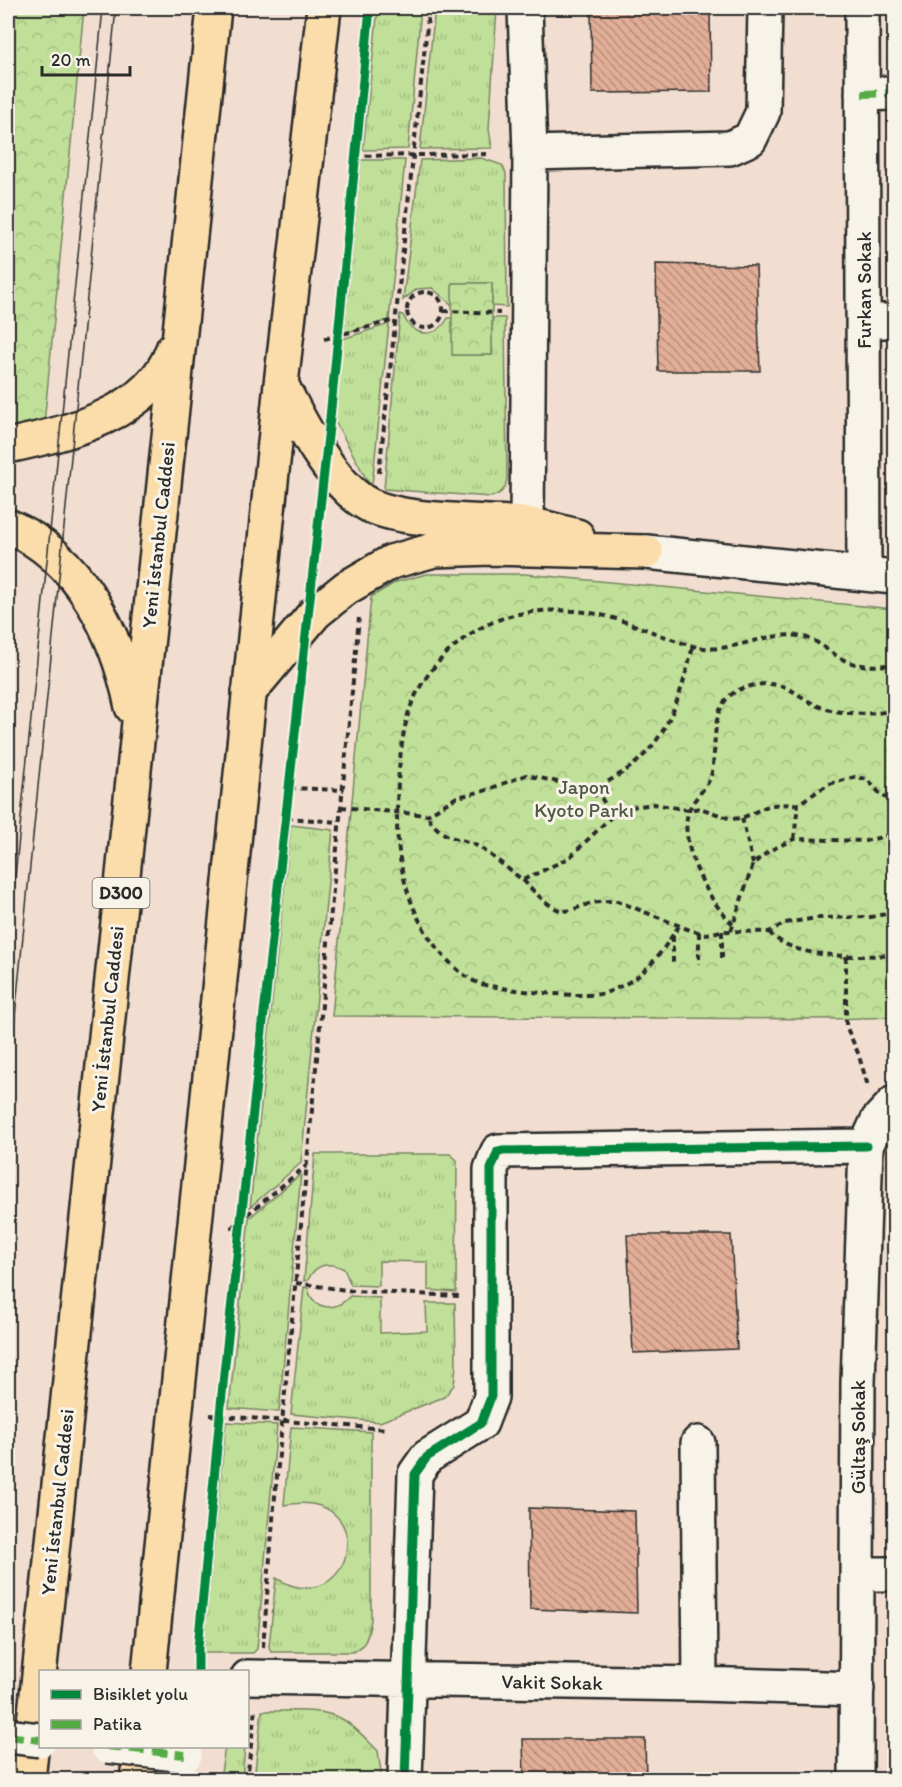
<svg xmlns="http://www.w3.org/2000/svg" width="902" height="1787" font-family="Itim,sans-serif">
  <style>
    .grass { fill: url(#grass-tufts); stroke: #768562; stroke-width: 1.5 }
    .park { fill: url(#park-crowns); stroke: #768562; stroke-width: 1.5 }
    .building { fill: url(#building-back-hatch); stroke: #2b2b2b; stroke-width: 1.5 }
    .lines { fill: none; stroke-linecap: round; stroke-linejoin: round }
    .minor-casing { stroke: #2b2b2b; stroke-width: 38 }
    .highway-casing { stroke: #2b2b2b; stroke-width: 38 }
    .path { stroke: #2b2b2b; stroke-width: 4; stroke-dasharray: 6 4.5; stroke-linecap: butt }
    .minor { stroke: #f7f3e8; stroke-width: 33 }
    .highway { stroke: #fbddab; stroke-width: 33 }
    .tram { stroke: #2b2b2b; stroke-width: 1.5 }
    .minor-bridge-casing { stroke: #2b2b2b; stroke-width: 38; stroke-linecap: butt }
    .minor-bridge { stroke: #f7f3e8; stroke-width: 33 }
    .quiet { stroke: #54ab44; stroke-width: 8; stroke-dasharray: 15 8; stroke-linecap: butt }
    .cycleway-casing { stroke: #f7f3e8; stroke-width: 13 }
    .cycleway { stroke: #00873e; stroke-width: 9 }
    .labels { text-anchor: middle; stroke-width: 6; stroke-linejoin: round; paint-order: stroke }
    .shield { fill: #f7f3e8; stroke: #686764; stroke-width: 1.5 }
    .shield-label { font-size: 18px; font-weight: bold; fill: #2b2b2b }
    .street-label { font-size: 20px; fill: #2b2b2b; stroke: #f7f3e8 }
    .park-label { font-size: 20px; fill: #505846; stroke: #f7f3e8 }
  </style>
  <defs>
    <pattern id="grass-tufts" width="24" height="20" patternUnits="userSpaceOnUse" patternTransform="scale(1.5)"><rect width="24" height="20" fill="#c0df98"/><path d="M3 7l-1-3M5 7V3M7 7l1-3M15 17l-1-3M17 17v-4M19 17l1-3" fill="none" stroke="#a5c083"/></pattern>
    <pattern id="park-crowns" width="20" height="18" patternUnits="userSpaceOnUse" patternTransform="scale(1.5)"><rect width="20" height="18" fill="#c0df98"/><path d="M2 6a3 3 0 1 1 6 0M12 15a3 3 0 1 1 6 0" fill="none" stroke="#a5c083"/></pattern>
    <pattern id="building-back-hatch" width="6" height="6" patternUnits="userSpaceOnUse" patternTransform="scale(1.5)"><rect width="6" height="6" fill="#e3ae97"/><path d="M-1 5l2 2M0 0l6 6M5-1l2 2" fill="none" stroke="#b88e7b"/></pattern>
  </defs>
  <rect width="100%" height="100%" fill="#f1ded0"/>
  <filter id="ink" filterUnits="userSpaceOnUse"><feTurbulence type="fractalNoise" baseFrequency=".0167" numOctaves="2"/><feDisplacementMap in="SourceGraphic" scale="12" xChannelSelector="R" yChannelSelector="G"/><feConvolveMatrix kernelMatrix="1 2 1 2 8 2 1 2 1" color-interpolation-filters="sRGB"/></filter>
  <g filter="url(#ink)">
    <path class="grass" d="M378,8h43l-13,141 -45,1z
      M435,8h62l-8,121 3,19 -72,1z
      M481,158l21,7 4,8 1,134 -15,-1v-23h-39l-1,22 -20,-17 -15,1 -14,11 17,-140z
      M361,160h44l-16,160 -45,13z
      M400,314l3,1c9,22 33,25 45,3h4l1,37h39v-37h13l2,159c-1,12 -4,16 -16,20l-107,-8z
      M389,324l-17,161 -4,-3 -33,-61 7,-82z
      M291,825l42,5 -32,333 -51,44z
      M315,1154h135l7,6 -1,132 -28,-2v-28l-49,-1v25l-28,-1 -7,-16c-15,-8 -29,-5 -36,11l-4,1z
      M301,1174l-22,238 -50,-4 20,-190z
      M304,1287l4,1c5,23 28,24 42,8l30,2v35l47,-2 -1,-28h29l1,62 -2,20 -10,12 -64,25 -89,-8z
      M226,1422l51,3 -20,224 -4,4h-50z
      M291,1427l80,5v188c-3,15 -4,27 -19,32h-81l-2,-5 7,-69c77,47 108,-91 8,-73z
      M262,1711c24,1 59,-4 80,8 14,8 25,21 36,32l4,28h-128z
      M225,1747h20l-3,32h-29l8,-7z"/>
    <path class="park" d="M8,8h76l-40,416 -36,12z
      M452,283h40v72h-40z
      M427,574h98l369,35v408l-61,2 -501,-3 39,-419 25,-15z"/>
    <path class="building" d="M591,8h119l1,84 -119,1z
      M656,264l100,2 4,105h-102z
      M627,1235h104l6,114 -104,4z
      M529,1508l106,3 2,102 -107,-4z
      M523,1739h122l1,41h-122z"/>
    <g class="lines">
      <defs>
        <path id="minor" d="M525,8l5,145 -3,372
          M862,8l2,565
          M862,94l32,-1
          M530,153l200,-5 20,-9 13,-27 2,-104
          M864,321h30
          M646,552l248,25
          M698,1443l2,241
          M858,1574h36
          M248,1677l452,7 157,5
          M405,1780l10,-306 12,-17 54,-34 10,-26v-228l7,-18 368,-5
          M856,1780l2,-397 8,-237 12,-26 16,-17"/>
        <path id="highway" d="M281,384c18,36 51,102 88,121 38,18 111,15 155,19 18,2 36,8 53,12
          M8,446c59,-13 143,-32 165,-97
          M8,526c73,31 109,108 124,181
          M249,692l66,-79 31,-25 45,-26 43,-12 57,-2 155,4
          M149,1672l132,-1288 43,-376
          M28,1780l186,-1772
          M137,1780l4,-34"/>
      </defs>
      <use href="#minor" class="minor-casing"/>
      <use href="#highway" class="highway-casing"/>
      <path class="path" d="M355,156l136,-2
        M407 310a18 18 0 1 1 36 0a18 18 0 1 1-36 0Z
        M443,311l57,2
        M324,339l71,-19
        M379,473l50,-465
        M290,788l54,2
        M590,792c18,-11 39,-21 54,-37 29,-29 39,-70 49,-109
        M341,807l86,8 30,-18 27,-6 42,-16 55,12 21,12 10,17 -43,42 -46,22c-13,-9 -25,-20 -38,-29 -23,-17 -41,-6 -58,-36
        M610,810l44,-6 35,6 11,-2 31,11 11,-1 28,-13 28,-1 31,-20 26,-7 12,2 16,18 11,2
        M287,818l52,4
        M742,818l11,46
        M794,839l4,-35
        M523,880c51,55 40,19 94,21l73,29 16,4 16,-3 47,1 16,-9 32,-5 54,-1 23,-5
        M733,924c-24,-21 -56,-82 -44,-114 6,-14 20,-23 23,-38 6,-35 -5,-77 39,-86 41,-9 47,16 76,23 20,6 47,6 67,1
        M679,926c-14,20 -25,39 -45,53 -8,5 -20,11 -29,14 -22,6 -101,-3 -124,-9 -9,-3 -16,-8 -23,-14 -43,-36 -61,-95 -61,-150 0,-33 2,-69 10,-102 12,-46 57,-90 103,-102 23,-6 52,-7 75,-4 38,5 72,24 108,34 36,10 70,-15 106,-10 17,2 28,15 43,23 15,8 36,8 52,5
        M722,931v31
        M731,931l22,-67 16,-13 25,-12 71,2 29,-7
        M699,932v32
        M769,932c26,29 90,24 125,23
        M673,936v26
        M846,956v70l12,27 10,33
        M231,1228l75,-62
        M296,1283l57,8 106,5
        M210,1415l176,14
        M263,1647l11,-140 85,-889
        M247,1780l8,-71"/>
      <use href="#minor" class="minor"/>
      <use href="#highway" class="highway"/>
      <path class="tram" d="M8,946l95,-938
        M8,1086l108,-1078"/>
      <defs>
        <path id="minor-bridge" d="M8,1736l32,4
          M107,1746l78,9"/>
      </defs>
      <use href="#minor-bridge" class="minor-bridge-casing"/>
      <use href="#minor-bridge" class="minor-bridge"/>
      <path class="quiet" d="M862,94l32,-1
        M8,1736l32,4
        M107,1746l78,9"/>
      <defs>
        <path id="cycleway" d="M198,1672v-24l26,-275 106,-955 40,-410
          M405,1780l10,-306 12,-17 54,-34 10,-26v-228l7,-18 368,-5"/>
      </defs>
      <use href="#cycleway" class="cycleway-casing"/>
      <use href="#cycleway" class="cycleway"/>
    </g>
  </g>
  <g class="labels">
    <rect class="shield" x="92.5" y="878" width="57" height="30" rx="4.5"/>
    <g class="shield-label">
      <text x="121" y="899">D300</text>
    </g>
    <g class="street-label">
      <text transform="translate(864 290) rotate(-90)" y="7">Furkan Sokak</text>
      <text transform="translate(158 535) rotate(-84)" y="7">Yeni İstanbul Caddesi</text>
      <text transform="translate(107 1019) rotate(-84)" y="7">Yeni İstanbul Caddesi</text>
      <text transform="translate(858 1437) rotate(-90)" y="7">Gültaş Sokak</text>
      <text transform="translate(57 1502) rotate(-84)" y="7">Yeni İstanbul Caddesi</text>
      <text transform="translate(552 1682) rotate(1)" y="7">Vakit Sokak</text>
    </g>
    <g class="park-label">
      <text x="584" y="794">Japon<tspan x="584" dy="23">Kyoto Parkı</tspan></text>
    </g>
  </g>
  <rect width="902" height="1787" fill="none" stroke="#f7f3e8" stroke-width="30"/>
  <rect x="15" y="15" width="872" height="1757" fill="none" stroke="#2b2b2b" stroke-width="2" filter="url(#ink)"/>
  <rect x="39" y="1670" width="210" height="78" fill="#f7f3e8" stroke="#a5a39c" stroke-width="1.5"/>
  <rect x="51" y="1690" width="30" height="9" fill="#00873e" stroke="#a5a39c" stroke-width="1.5"/>
  <text x="93" y="1700" font-size="18" fill="#2b2b2b">Bisiklet yolu</text>
  <rect x="51" y="1720" width="30" height="9" fill="#54ab44" stroke="#a5a39c" stroke-width="1.5"/>
  <text x="93" y="1730" font-size="18" fill="#2b2b2b">Patika</text>
  <path d="M42 66v9h88v-9" fill="none" stroke="#2b2b2b" stroke-width="3"/>
  <text x="51" y="66" font-size="18" fill="#2b2b2b" stroke="#f7f3e8" stroke-width="4.5" paint-order="stroke">20 m</text>
</svg>
